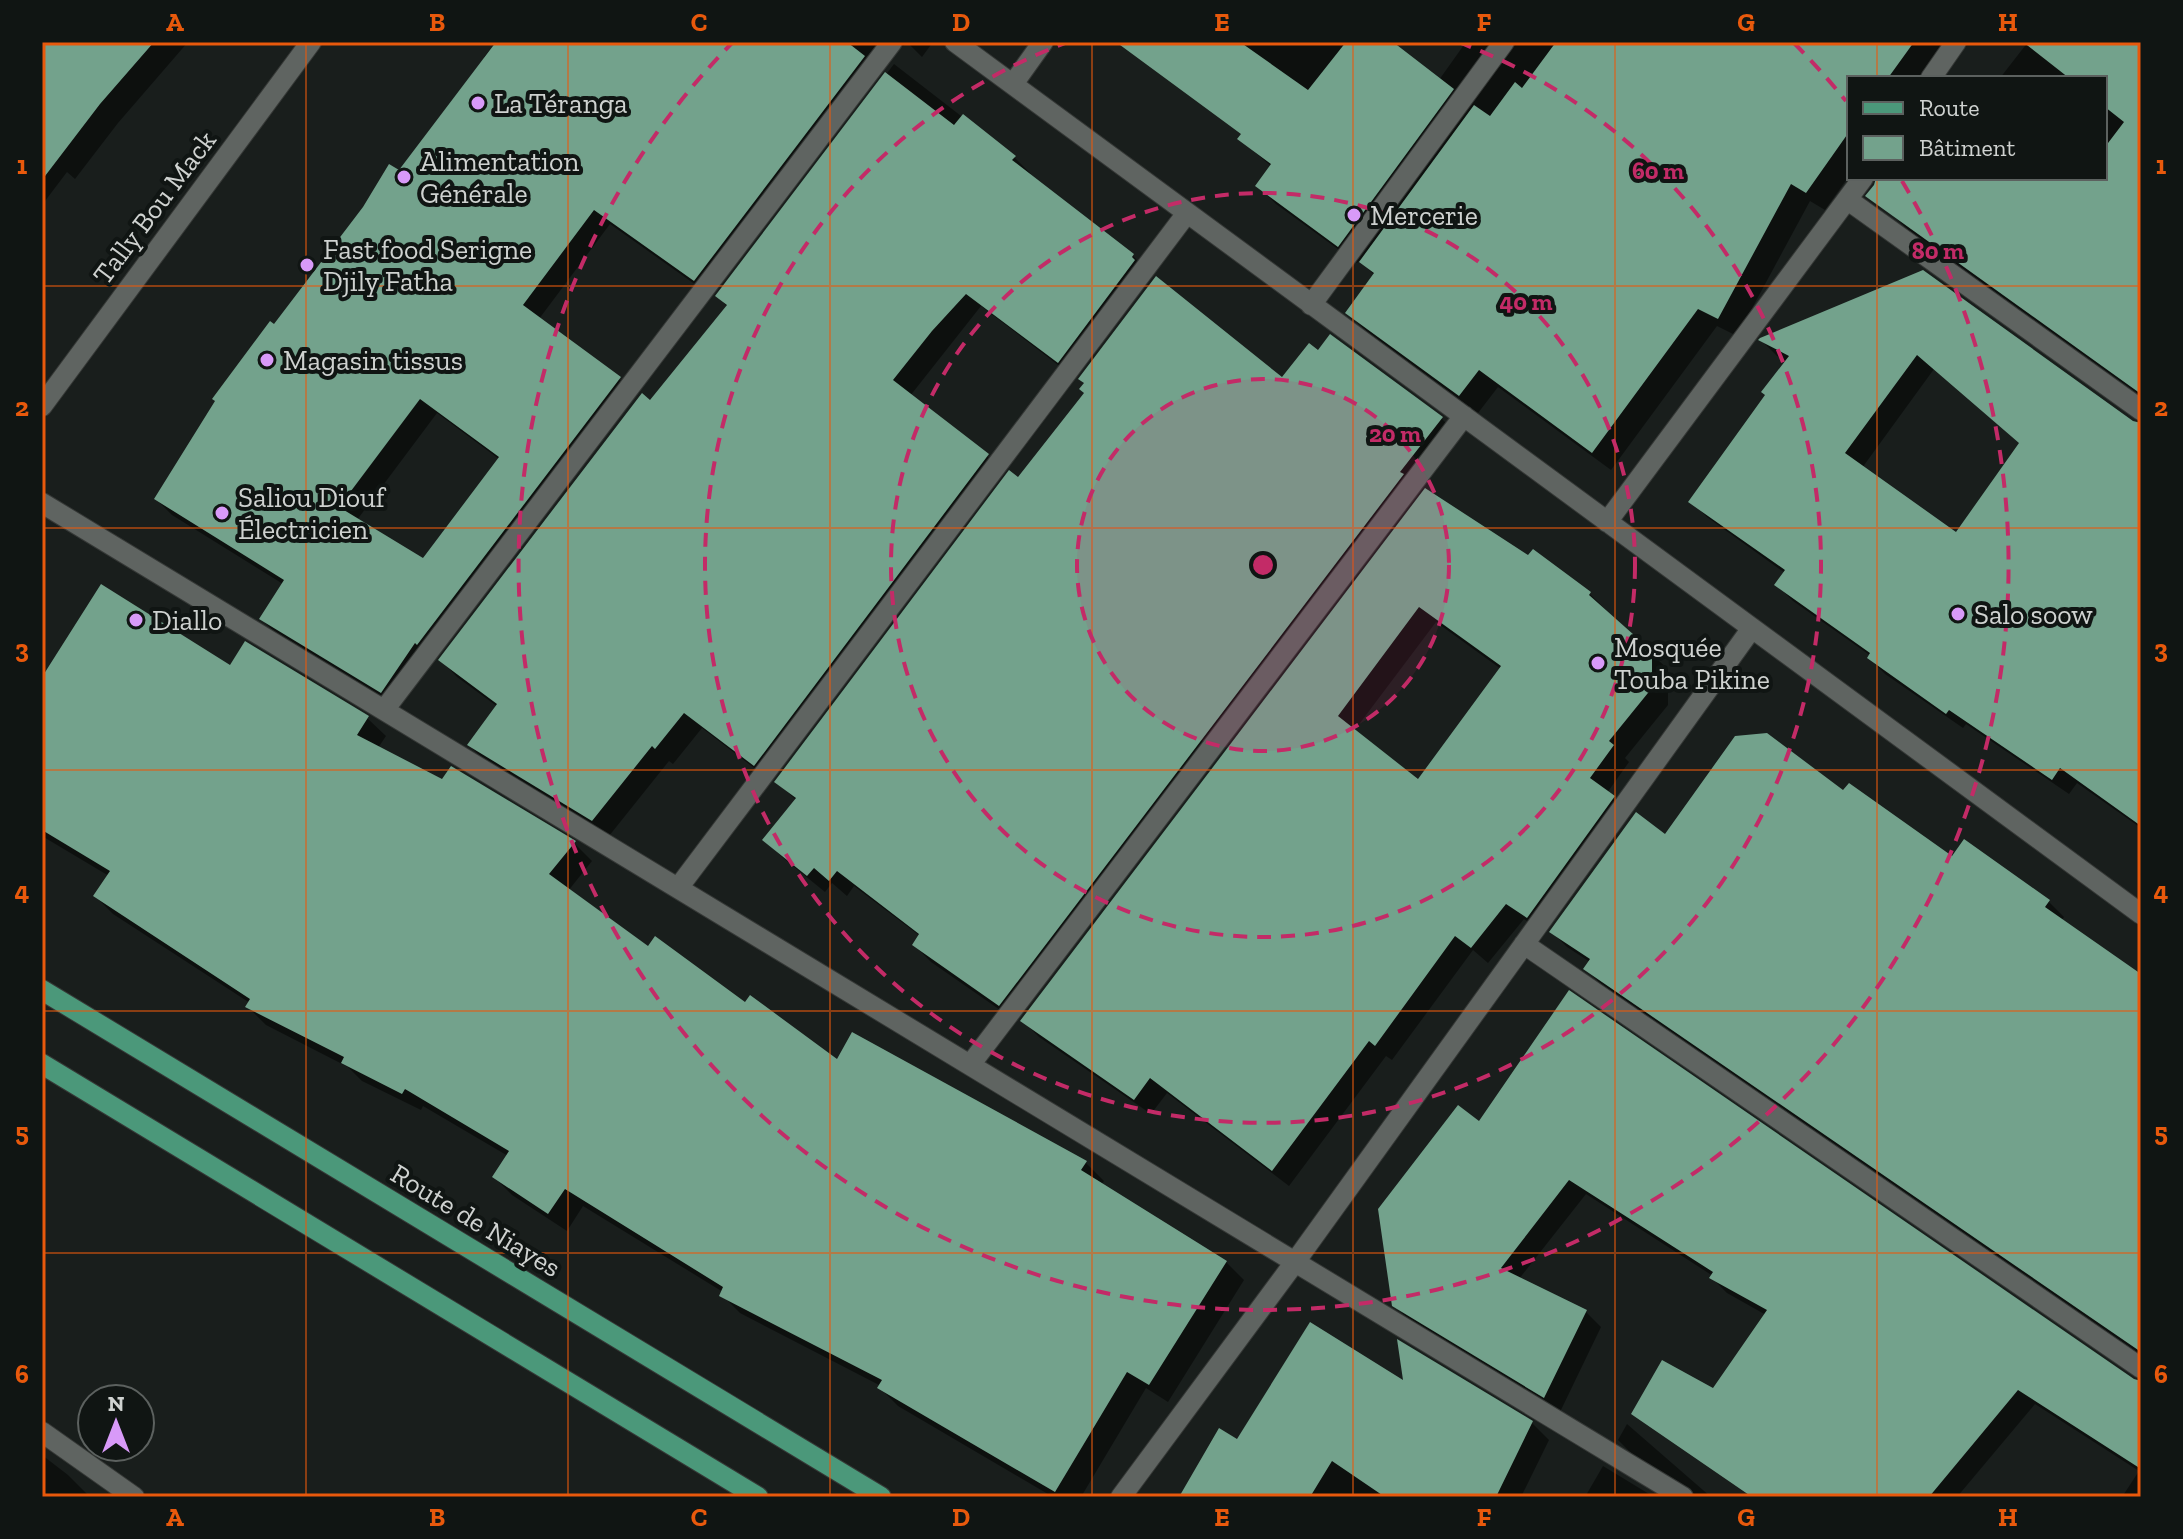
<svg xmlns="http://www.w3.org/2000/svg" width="2183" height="1539" font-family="'Zilla Slab',serif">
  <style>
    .shadow { fill: #0007; fill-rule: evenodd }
    .building { fill: #73a28c; fill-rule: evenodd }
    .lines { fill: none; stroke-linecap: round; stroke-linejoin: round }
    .minor-casing { stroke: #353836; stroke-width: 22 }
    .major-casing { stroke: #353836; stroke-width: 22 }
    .minor { stroke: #5f6461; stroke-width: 20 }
    .major { stroke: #4b987a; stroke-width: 20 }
    .grid { fill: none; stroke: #e8590c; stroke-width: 2; stroke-opacity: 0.55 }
    .ring { fill: none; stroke: #c32b67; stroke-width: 4; stroke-dasharray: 14 10 }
    .poi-dot { fill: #d89af8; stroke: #101513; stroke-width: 3 }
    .labels { text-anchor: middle; stroke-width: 8; stroke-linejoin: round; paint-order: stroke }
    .poi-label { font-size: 28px; fill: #cfd2d0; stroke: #101513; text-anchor: start }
    .street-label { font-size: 28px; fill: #cfd2d0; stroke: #101513 }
    .centre { fill: #c32b67; stroke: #101513; stroke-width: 4 }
    .ring-label { font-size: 24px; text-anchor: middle; font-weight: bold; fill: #c32b67; stroke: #101513; stroke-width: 8; stroke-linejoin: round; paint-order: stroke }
    .neatline { fill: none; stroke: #e8590c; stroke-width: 3 }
    .grid-label { font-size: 26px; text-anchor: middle; font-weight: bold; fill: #e8590c }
  </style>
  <rect width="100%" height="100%" fill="#191e1c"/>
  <path class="shadow" d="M42,42h146l-70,81 -43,56 -8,-7 -25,33z
    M496,42h437l-11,15 -13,-13 -5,1 -7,5 -187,245 -100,-71 -71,95 80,60 16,15 -238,313 -120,-73 -16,-15 22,-35 -111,-69 -16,-16 118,-172 126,-155 86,-113 -2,-2zM437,413l62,46 -76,102 -66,-41z
    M1196,42h193l50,38 27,-38h479l-26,36h-70v98l-24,34 -15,-9 -73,135 -20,-10 -106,144 -113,-83 -20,26 -112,-82 -18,-18 27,-37 -15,-16 -3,3 -81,-59 -18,-18 14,-19 -30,-26 30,-39z
    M2028,42h113v354l-233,-166 -16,-16 29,-36h184v-100h-105z
    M894,64l120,93 17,17 -2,2 104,80 16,16 -2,3 4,3 -76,100 -94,-72 -71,90 77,60 17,17 -233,308 -69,-53 -29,36 -4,-3 -60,75 -123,-74 -17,-17 29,-38 -41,-30 -16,-17 287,-353 -11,-11z
    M1923,272l209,150 9,3v403l-64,-45 -8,11 -103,-70 -3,4 -78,-54 -16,-16 2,-2 -78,-55 -16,-16 8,-12 -78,-56 -16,-16 76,-106 21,-33 -11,-6 -16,-16zM1934,369l87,75 -65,91 -94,-67z
    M1282,380l159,38 17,17 -42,54 3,3 -403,529 -85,-59 -17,-17 6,-9 -66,-50 -7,10 -15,-13 -7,9 -43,-35 -17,-17 31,-40 -19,-18 241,-302z
    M1426,491l103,67 61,36 16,16 -2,2 64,57v36l-43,53 4,4 -22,31 23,21 -86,119 -20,-14 -36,44 -15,-13 -81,110 -6,-4 -97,130 -122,-93 -16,21 -112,-77 -16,-16zM1436,622l65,47 -83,113 -64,-51z
    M42,668l6,3 183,-3 136,50 19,18 -8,12 64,33 132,62 18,18 -24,30 80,58 97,56 92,57 16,-27 233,128 18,18 -3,4 125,77 18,18 -76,122 -22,-14 -65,109h-28l-155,-91 -18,-18 1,-2 -141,-73 -18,-18 1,-3 -140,-86 -16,25 -55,-36 -18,-18 14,-21 -85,-50 -2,4 -59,-29 -14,-14 -82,-42 -18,-18 2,-4 -137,-89 -18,-18 14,-20 -67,-40z
    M1844,793l109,65 96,44 15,15 -3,4 80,56v378l-540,-371 -15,-15 4,-7 -23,-15 -15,-15 114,-95z
    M1479,1124l654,257h8v116h-19l17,-26 -104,-67 -78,93h-163l-80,-106 52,-76 -39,-22 -15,-15 1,-2 -127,-82 -67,85 67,33 15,15 -41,85 -150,-91 -16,-16z
    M1406,1384l126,39 17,17 -28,57h-340l56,-56z
    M1627,1424l84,73h-13l-63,-40 -17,-17z
    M42,1455l26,20 22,22h-48z
    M1603,1466l51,31h-69z"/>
  <path class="building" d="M42,42h112l-54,62 -58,76z
    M496,42h351l18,14 -171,225 -100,-71 -71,95 98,72 -204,268 -2,-2 -34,50 -122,-74 25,-39 -130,-81 61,-98 -3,-2 58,-78 4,3 89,-117 26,-43 10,6zM420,399l79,58 -76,101 -84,-51z
    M1116,42h124l68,48 38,-48h47l61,47 -116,158 -83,-61 16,-22 -34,-25 4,-5z
    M1556,42h358l-26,36h-39v54l-43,61 -15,-9 -73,135 -20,-10 -106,144 -113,-83 -20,26 -114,-83 29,-40 -15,-11 115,-157 16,11 25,-34 7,6z
    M2023,42h118v352l-276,-198 9,-11 2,-7h229v-31l19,-25 -19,-15v-29h-36z
    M885,72l69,53 9,-11 53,42 -4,4 122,94 -2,3 3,3 -77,103 -92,-69 -34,37 -39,49 96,74 -235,312 -70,-53 -29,36 -3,-3 -60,75 -125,-76 30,-41 -59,-44 204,-267 8,7 77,-95 -12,-9z
    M1923,270l210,151 8,2v403l-81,-58 -8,12 -103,-70 -3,4 -79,-56 3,-5 -96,-68 11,-15 -97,-68 77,-107 -4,-3 28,-36 -31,-16 2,-2zM1917,355l102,88 -63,89 -111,-79z
    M1156,276l126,101 27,-34 9,7 12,-16 113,83 -43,55 4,2 -405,532 -87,-61 7,-11 -82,-63 -8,10 -15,-13 -7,8 -45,-36 34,-42 -22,-16 235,-312 9,7 66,-84 -5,-4 5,-6 -6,-4z
    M1425,488l103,67 5,-6 58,43 -2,3 63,56v37l-43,53 5,4 -24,33 25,18 -88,122 -21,-14 -35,44 -16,-12 -80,110 -6,-5 -97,130 -122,-93 -16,22 -114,-79zM1419,607l82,59 -83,113 -80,-63z
    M101,584l129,81 15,-24 124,75 -12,19 85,44 9,-13 125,75 -27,33 99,72 7,-10 90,66 5,-7 87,64 15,-27 235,129 -6,9 146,91 -78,124 -22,-13 -72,120 -178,-104 5,-8 -163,-84 4,-9 -158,-98 -17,25 -56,-37 17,-26 -104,-62 -3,5 -61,-31 3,-6 -99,-50 5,-8 -157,-103 17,-25 -68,-41v-153z
    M1767,733l76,57 6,-7 103,73 12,-17 86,61 -5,7 96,67v378l-558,-383 7,-10 -41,-27 87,-120 29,22 70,-98z
    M1569,990l565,389 7,2v88l-123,-79 -89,107h-177l-121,-83 31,-54 51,28 54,-78 -58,-32 4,-6 -144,-92 -68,88 86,42 -43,88 -152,-92 -14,-97 80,-104 21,16z
    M1310,1322l93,58 -6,-41 136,82 -37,76h-111l-53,-36 -22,36h-131l40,-69 18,11z"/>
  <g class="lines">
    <defs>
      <path id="minor" d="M955,42l1186,872
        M1931,78l25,-36
        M1013,84l30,-42
        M1848,200l293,210
        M1311,305l193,-263
        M42,406l269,-364
        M42,503l1641,994
        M1607,522l256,-344
        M384,710l508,-668
        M678,888l509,-675
        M1524,944l617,424
        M970,1065l494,-649
        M42,1432l92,65
        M1121,1497l174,-235 457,-634"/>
      <path id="major" d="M42,990l839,507
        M42,1064l716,433"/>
    </defs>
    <use href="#minor" class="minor-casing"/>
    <use href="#major" class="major-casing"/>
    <use href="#minor" class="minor"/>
    <use href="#major" class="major"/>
  </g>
  <path class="grid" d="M306,42v1455M568,42v1455M830,42v1455M1092,42v1455M1353,42v1455M1615,42v1455M1877,42v36M1877,178v1319M42,286h2099M42,528h2099M42,770h2099M42,1011h2099M42,1253h2099"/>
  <circle cx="1263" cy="565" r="186" fill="#c32b67" fill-opacity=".12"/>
  <g class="ring">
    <circle cx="1263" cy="565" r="186"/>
    <circle cx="1263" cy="565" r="372"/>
    <path d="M1458 42A558 558 0 1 1 1068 42"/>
    <path d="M1794 43A745 745 0 0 1 1846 101M1902 181A745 745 0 1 1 732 43"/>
  </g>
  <g class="poi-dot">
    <circle cx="478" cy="103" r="8"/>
    <circle cx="404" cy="177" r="8"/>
    <circle cx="1354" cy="215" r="8"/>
    <circle cx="307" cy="265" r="8"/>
    <circle cx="267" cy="360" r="8"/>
    <circle cx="222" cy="513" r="8"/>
    <circle cx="1958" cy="614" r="8"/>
    <circle cx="136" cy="620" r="8"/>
    <circle cx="1598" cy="663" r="8"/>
  </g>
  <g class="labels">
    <g class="poi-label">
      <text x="494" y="113">La Téranga</text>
      <text x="420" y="171">Alimentation<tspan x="420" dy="32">Générale</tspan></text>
      <text x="1370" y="225">Mercerie</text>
      <text x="323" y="259">Fast food Serigne<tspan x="323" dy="32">Djily Fatha</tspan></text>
      <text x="283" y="370">Magasin tissus</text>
      <text x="238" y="507">Saliou Diouf<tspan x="238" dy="32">Électricien</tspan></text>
      <text x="1974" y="624">Salo soow</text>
      <text x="152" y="630">Diallo</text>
      <text x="1614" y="657">Mosquée<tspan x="1614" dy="32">Touba Pikine</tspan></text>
    </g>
    <g class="street-label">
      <text transform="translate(154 207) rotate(-53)" y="10">Tally Bou Mack</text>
      <text transform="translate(476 1220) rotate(31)" y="10">Route de Niayes</text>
    </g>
  </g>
  <circle cx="1263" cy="565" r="12" class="centre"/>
  <g class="ring-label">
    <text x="1658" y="179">60 m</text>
    <text x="1938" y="259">80 m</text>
    <text x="1526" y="310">40 m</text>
    <text x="1395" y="442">20 m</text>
  </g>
  <rect width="2183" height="1539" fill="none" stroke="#101513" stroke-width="88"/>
  <rect x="1847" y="76" width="260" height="104" fill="#101513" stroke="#5c615f" stroke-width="2"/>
  <rect x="1863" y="102" width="40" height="12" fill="#4b987a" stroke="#5c615f" stroke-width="2"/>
  <text x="1919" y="116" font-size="24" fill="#cfd2d0">Route</text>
  <rect x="1863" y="136" width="40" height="24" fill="#73a28c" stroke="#5c615f" stroke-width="2"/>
  <text x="1919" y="156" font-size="24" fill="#cfd2d0">Bâtiment</text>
  <g transform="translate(116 1423)"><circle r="38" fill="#101513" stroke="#5c615f" stroke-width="2"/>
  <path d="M0-6L14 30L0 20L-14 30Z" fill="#d89af8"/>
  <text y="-12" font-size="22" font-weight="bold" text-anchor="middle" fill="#cfd2d0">N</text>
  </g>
  <rect x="44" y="44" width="2095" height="1451" class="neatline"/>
  <g class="grid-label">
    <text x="175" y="31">A</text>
    <text x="437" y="31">B</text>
    <text x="699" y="31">C</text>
    <text x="961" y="31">D</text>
    <text x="1222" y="31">E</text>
    <text x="1484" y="31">F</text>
    <text x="1746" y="31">G</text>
    <text x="2008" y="31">H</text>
    <text x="22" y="174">1</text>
    <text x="2161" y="174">1</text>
    <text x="22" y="416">2</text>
    <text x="2161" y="416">2</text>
    <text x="22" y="658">3</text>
    <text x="2161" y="658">3</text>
    <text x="22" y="900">4</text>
    <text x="2161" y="900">4</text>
    <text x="22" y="1141">5</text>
    <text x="2161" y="1141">5</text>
    <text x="22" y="1383">6</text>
    <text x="2161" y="1383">6</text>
    <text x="175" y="1526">A</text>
    <text x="437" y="1526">B</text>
    <text x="699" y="1526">C</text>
    <text x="961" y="1526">D</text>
    <text x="1222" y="1526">E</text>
    <text x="1484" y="1526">F</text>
    <text x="1746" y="1526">G</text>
    <text x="2008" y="1526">H</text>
  </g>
</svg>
